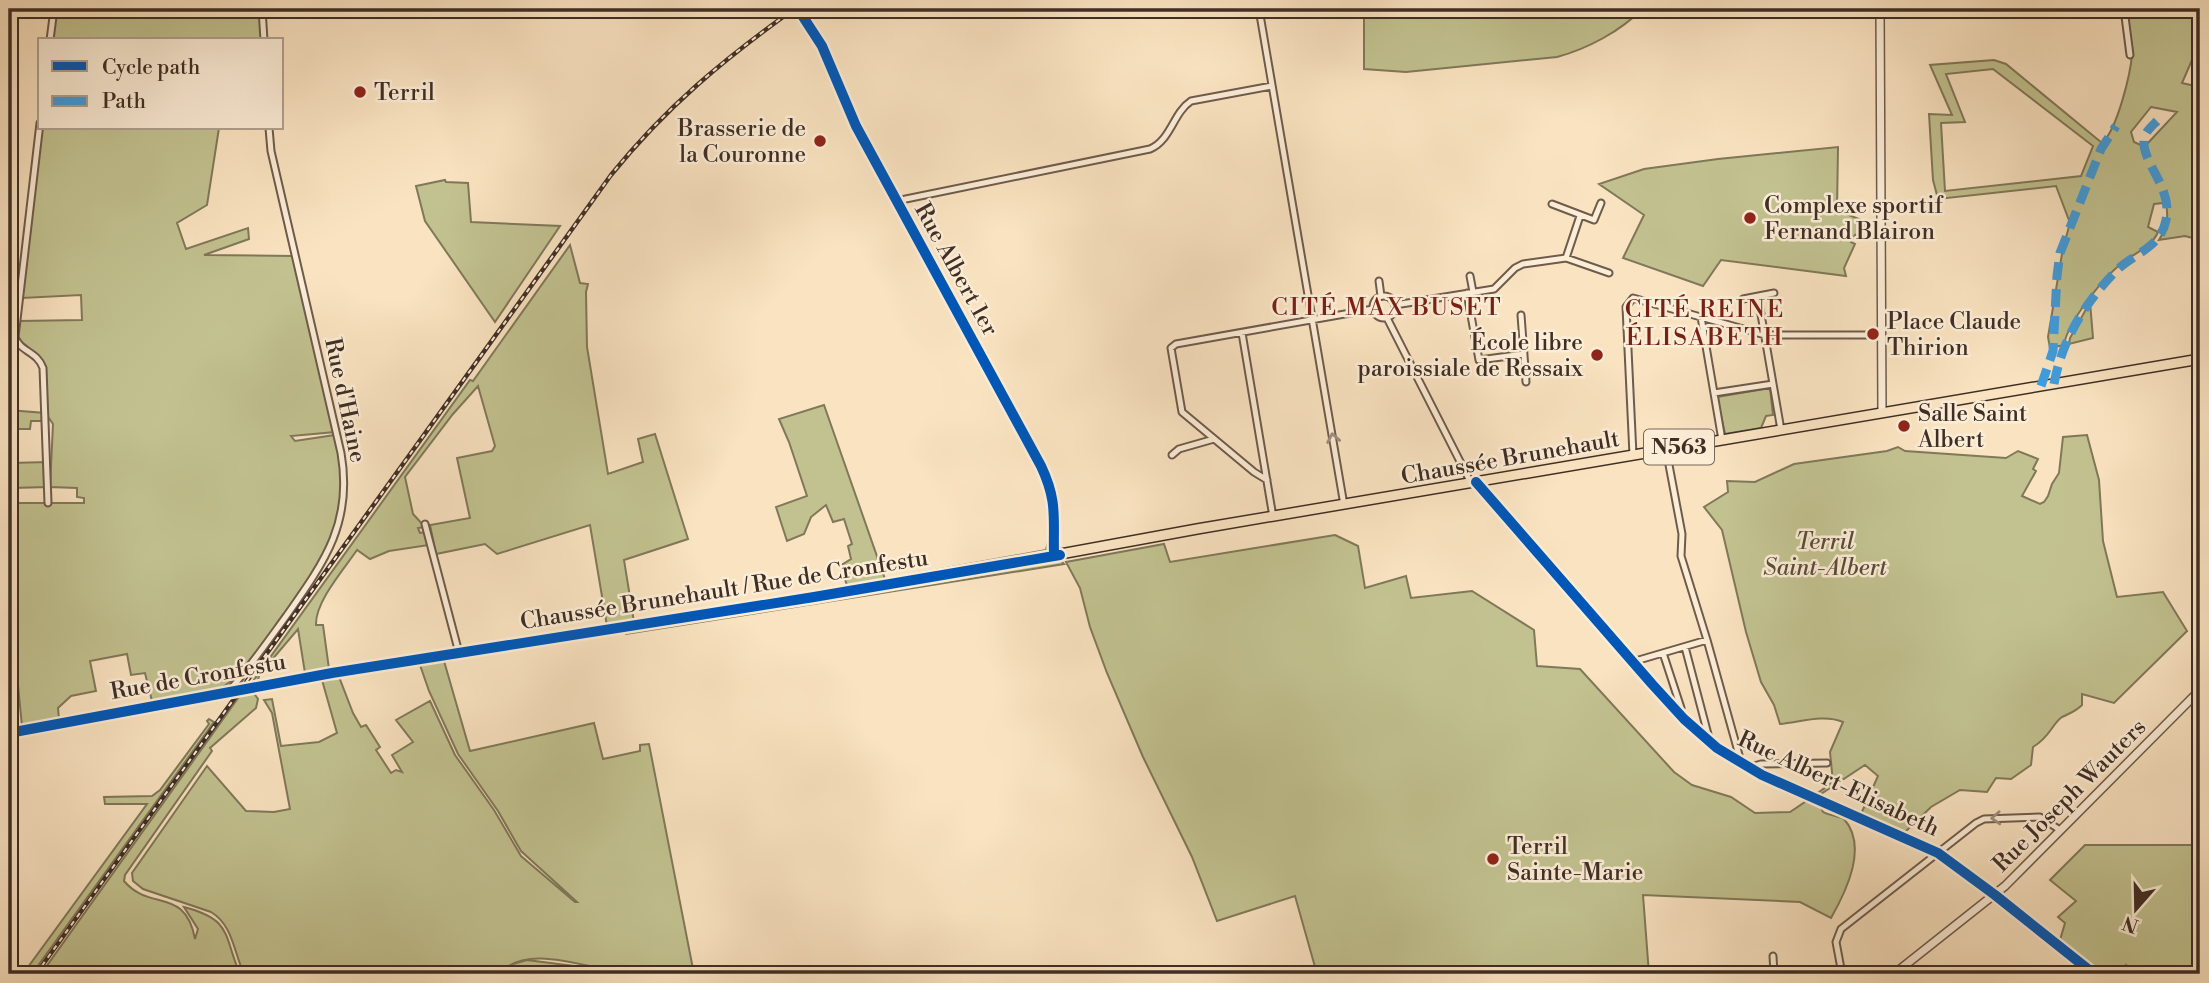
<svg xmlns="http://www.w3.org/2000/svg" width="2209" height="983" font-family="'Libre Bodoni',serif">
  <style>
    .green { fill: #c2c290; stroke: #80785a; stroke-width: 2; fill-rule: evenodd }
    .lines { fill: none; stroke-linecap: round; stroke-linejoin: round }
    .minor-casing { stroke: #6e5b4c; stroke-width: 9 }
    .tertiary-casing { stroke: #6e5b4c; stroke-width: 10 }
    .primary-casing { stroke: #3f2e25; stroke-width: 12 }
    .minor { stroke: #fcedd7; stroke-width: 5 }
    .tertiary { stroke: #fcedd7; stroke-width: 7 }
    .primary { stroke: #fae3c1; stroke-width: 9 }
    .rail-casing { stroke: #3f2e25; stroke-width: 4.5 }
    .rail { stroke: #fcedd7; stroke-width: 2; stroke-dasharray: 5; stroke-linecap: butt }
    .quiet { stroke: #3f9de0; stroke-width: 9; stroke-dasharray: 18 9; stroke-linecap: butt }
    .cycleway-casing { stroke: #fcedd7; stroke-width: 15 }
    .cycleway { stroke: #0057b8; stroke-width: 10 }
    .oneway { stroke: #9e8e7e }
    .poi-dot { fill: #8f2418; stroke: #fcedd7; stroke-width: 2.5 }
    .labels { text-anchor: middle; stroke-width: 5; stroke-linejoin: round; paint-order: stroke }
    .shield { fill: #fcedd7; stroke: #78675a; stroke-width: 2 }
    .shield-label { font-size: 21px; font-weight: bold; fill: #3f2e25 }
    .poi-label { font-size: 23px; fill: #3f2e25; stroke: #fcedd7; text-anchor: start }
    .street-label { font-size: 23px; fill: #3f2e25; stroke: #fcedd7 }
    .park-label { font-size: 23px; font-style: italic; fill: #594c3a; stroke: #fcedd7 }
    .neighbourhood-label { font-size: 24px; letter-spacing: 2px; fill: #7a1f14; stroke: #fcedd7 }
  </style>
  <rect width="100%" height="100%" fill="#fae3c1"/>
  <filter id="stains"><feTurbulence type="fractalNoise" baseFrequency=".00286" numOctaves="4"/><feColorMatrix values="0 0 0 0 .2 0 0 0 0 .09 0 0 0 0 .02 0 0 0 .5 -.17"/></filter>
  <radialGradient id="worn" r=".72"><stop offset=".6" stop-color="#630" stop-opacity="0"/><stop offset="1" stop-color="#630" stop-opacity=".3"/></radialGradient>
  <path class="green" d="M57,9h203l2,31h-210z
    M1364,9h134l17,2 127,-2c-21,22 -55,40 -85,48l-151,15 -42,-3z
    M2126,9h74v47l-5,-3 -13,30 18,4v153l-15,-4 -26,4c9,-14 10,-25 6,-41l-2,4 -9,1 -6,23 10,5c-7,16 -24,21 -37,32 -18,14 -54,59 -57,81l-14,3 -2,-11 15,-89 7,-25 -14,-37 -118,13 -5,-19 -4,-66 23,1 -22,-50 64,-5 12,4 96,79c15,-13 29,-70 30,-90 0,-14 -4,-30 -6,-44zM1993,69l100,77 -12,30 -136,15 -4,-68 24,-1 -19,-48zM2151,107l26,5 -30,32 -1,6 -3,-4 -9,-4 -3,-10z
    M41,128h178l-12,77 -30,18 9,26 62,-21 1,11 -45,16 89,1 42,176 -44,4 4,5 40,-6c7,31 8,61 1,91 -7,33 -88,153 -119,164l-65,11 -7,-28 -14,2 -4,-21 -37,7 6,30 -25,5 -13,12 1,11 -37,7 -13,-132v-184l36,3v8h-14l-1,8h-15v9l-5,1 1,24 36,-1 1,25 -36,1 1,15h71v-5l-7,-1v-9l-27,-1 3,-63 -9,-13 -1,-43 -25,-29 1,-18 63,-1 -1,-25 -59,3z
    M1838,147l-1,63 29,12 -6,12 -5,1 -4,7 4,2 -11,24 2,8 -125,-16 -18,26 -80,-28 21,-43 -45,-31 45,-15 74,-10z
    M445,180l1,2 22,1 3,39 89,4 -65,96 -70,-101 -9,-35z
    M570,245l10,38 8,1 -2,8 1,55 21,127 35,-12 -5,-23 17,-5 33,105 -64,21 10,62 -27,4 -17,-101 -93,29 -12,-10 -49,10 -6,-29 40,-7 -13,-60 35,-7 3,-5 -17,-60 -25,28 -48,63 8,37 12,13 -7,1 2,5 6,-1 3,13 -40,6 -19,8 -13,-9c-13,19 -42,52 -41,75h7l6,44 -24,4 -7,-44 -39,46 -1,7 -7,2 219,-304 3,1z
    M2090,302l3,36 -24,6 1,-6z
    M1770,388l3,27 -7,1 -5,12 -36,6 -8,-37z
    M824,405l61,174 161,-29 5,-20 -3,21 -204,39 -1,-3 4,-2 -7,-19 11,-7 -3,-13 4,-2 -8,-25 -11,3 -7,-17 -15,12 -7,17 -17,7 -11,-34 31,-11 -18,-54 -10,-23z
    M2087,435l12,45 4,61 14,56 46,-5 24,39 -73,72 -32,-9v11c-7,7 -12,8 -20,12 -10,7 -12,20 -29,30l-2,18 -20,14 -15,-1 -9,14 -27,-2 -29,17 -27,26 -43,-19 17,-38 -13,-11 -47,31 -3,-1 18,-13 -3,-30 13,-30c-19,-8 -42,0 -63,2l-6,-19 -13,-23 -15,-50 -24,-102 -18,-23 24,-15 -1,-11 28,1 39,-18 93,-13 11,-4 7,4 101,7 12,-7 20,8 -5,10 3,2 -14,25 18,8 4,-2 4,-6 4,-12 7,-11 4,-36z
    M1335,535l23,11 7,42 41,-12 5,22 61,-7 62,39 3,36 43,3 94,103 18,13 39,12 24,16 35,-1 18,-12 12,5 3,7c5,3 18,5 21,7 24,27 3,71 -13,99l-31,-16 -157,-7 6,79h-332l-22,-78 -78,25 -25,-64 -49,-100 -36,-84 -17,-46 -10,-39 -14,-26 98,-18 6,18z
    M1060,560l4,4 -438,70 -1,-2z
    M444,661l26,90 124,-28 9,36 37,-8v-6l9,-1 45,230h-54l-3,-7 -2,2 2,5c-37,0 -110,-35 -137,0h-256c-10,-21 -11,-49 -33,-62l-68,-23 -10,-8 -1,-8 75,-107 39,45 28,1 16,-3 -18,-96 -8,-13 8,-1 9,47 38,-4 18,-9 -15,-53 17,-3 14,36 8,14 5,-2 14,22 -4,3 15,23 5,-3 6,2 -10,-17 21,-13 -17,-22 34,-19 25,54 39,55 27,46 54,46h2l-56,-51 -23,-40 -40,-57 -29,-63 -9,-26z
    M253,692l5,7 -2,9 -46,40 2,3 -87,124 -1,6c26,31 61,5 71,58l3,-10 -14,-22c49,13 39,28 56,67h-199l200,-280z
    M209,719l5,3 -182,252h-9l124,-170h-42l-1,-7 48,-1 8,-6 49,-66 -2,-3z
    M2085,845h115v129h-62l-12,-9 -7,9h-18l-41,-34 5,-17 -7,-6 18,-16 -26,-21z
    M527,960l79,10 10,4h-113l10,-10z"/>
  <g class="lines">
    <defs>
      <path id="minor" d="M262,9l2,31
        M1259,9l85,496
        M2124,9l6,46
        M50,40l4,-31
        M40,123l-25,214c5,15 22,14 28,31l5,135
        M896,201l254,-52c21,-9 23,-36 41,-48l81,-15
        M1552,204l42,16 7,-17
        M1566,258l14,-42
        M1470,276l3,16
        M1379,281l2,15
        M1467,293l12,67 45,-6
        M1373 307a11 11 0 1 1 22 0a11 11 0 1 1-22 0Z
        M1758,297l23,133
        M1743,299l31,-6
        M1395,305l99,-16 21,-21 8,-4 43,-6 43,15
        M1521,315l5,67
        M1701,317l21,123
        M1387,318l84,165
        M1242,333l31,184
        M1714,393l59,-9
        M1666,449l16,85 -1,22 26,84 32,115 -1,6
        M1172,455l7,-6 35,-10
        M1633,455l-7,-148 7,-9 132,37h116
        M1267,480l-13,-8 -72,-60 -11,-64 5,-4 197,-35
        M1476,482l176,202 32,35 33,29 45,27 176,78 57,42
        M425,524l34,129
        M1685,647l25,95
        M1663,653l18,55 -3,4
        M1632,662l75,-22
        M229,691c21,-24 39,-50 58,-76 38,-54 66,-93 54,-162l-70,-302 -2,-23
        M9,695l4,37
        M1747,768l14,-4 66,-1
        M1773,956l1,18
        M1842,974l-6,-32 5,-13 135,-106 8,-4 56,-2 20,13"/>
      <path id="tertiary" d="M798,9l24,37 34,80 185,340c17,36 12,52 13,90
        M1880,9l2,404
        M1995,895l99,79
        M1894,974l111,-88 195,-196"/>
      <path id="primary" d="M9,733l323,-60 559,-88 306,-56 1003,-170"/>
    </defs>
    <use href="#minor" class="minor-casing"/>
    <use href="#tertiary" class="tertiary-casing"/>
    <use href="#primary" class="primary-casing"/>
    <use href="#minor" class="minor"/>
    <use href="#tertiary" class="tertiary"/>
    <use href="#primary" class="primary"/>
    <defs>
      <path id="rail" d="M36,974l575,-799c56,-69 112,-115 183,-166"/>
    </defs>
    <use href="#rail" class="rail-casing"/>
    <use href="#rail" class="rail"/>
    <path class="quiet" d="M2054,384c8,-44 30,-80 61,-112 17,-18 46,-24 51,-52 7,-34 -25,-56 -22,-82 2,-7 8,-12 13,-17
      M2041,386l12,-35 4,-75 3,-23 41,-104 15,-23"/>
    <defs>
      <path id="cycleway" d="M798,9l24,37 34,80 185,340c17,36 12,52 13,90
        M1476,482l176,202 32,35 33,29 45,27 176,78 57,42 99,79
        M9,733l323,-60 482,-76 246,-42"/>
    </defs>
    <use href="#cycleway" class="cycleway-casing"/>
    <use href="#cycleway" class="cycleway"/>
  </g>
  <defs><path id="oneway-chevron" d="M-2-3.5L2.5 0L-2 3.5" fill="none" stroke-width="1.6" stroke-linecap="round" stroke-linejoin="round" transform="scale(1.75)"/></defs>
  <g class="oneway">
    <use href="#oneway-chevron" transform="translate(1333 438) rotate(-100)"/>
    <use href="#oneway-chevron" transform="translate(1996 818) rotate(177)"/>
  </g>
  <g class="poi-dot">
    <circle cx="360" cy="92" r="7"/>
    <circle cx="820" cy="141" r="7"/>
    <circle cx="1750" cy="218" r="7"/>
    <circle cx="1873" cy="334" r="7"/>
    <circle cx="1597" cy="355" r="7"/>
    <circle cx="1904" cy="426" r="7"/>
    <circle cx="1493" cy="859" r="7"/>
  </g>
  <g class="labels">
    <rect class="shield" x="1644" y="429.5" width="70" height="35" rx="5"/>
    <g class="shield-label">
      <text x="1679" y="454">N563</text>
    </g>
    <g class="poi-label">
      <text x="374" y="100">Terril</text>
      <text x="806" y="136" text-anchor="end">Brasserie de<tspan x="806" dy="26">la Couronne</tspan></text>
      <text x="1764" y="213">Complexe sportif<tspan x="1764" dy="26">Fernand Blairon</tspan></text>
      <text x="1887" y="329">Place Claude<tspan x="1887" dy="26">Thirion</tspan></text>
      <text x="1583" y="350" text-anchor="end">École libre<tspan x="1583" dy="26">paroissiale de Ressaix</tspan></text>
      <text x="1918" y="421">Salle Saint<tspan x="1918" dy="26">Albert</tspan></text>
      <text x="1507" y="854">Terril<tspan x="1507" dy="26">Sainte-Marie</tspan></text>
    </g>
    <g class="street-label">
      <text transform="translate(957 269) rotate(61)" y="8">Rue Albert 1er</text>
      <text transform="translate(346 400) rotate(78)" y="8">Rue d'Haine</text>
      <text transform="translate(1510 457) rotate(-10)" y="8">Chaussée Brunehault</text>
      <text transform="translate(724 589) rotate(-9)" y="8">Chaussée Brunehault / Rue de Cronfestu</text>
      <text transform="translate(198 676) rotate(-10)" y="8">Rue de Cronfestu</text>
      <text transform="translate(1839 783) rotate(25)" y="8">Rue Albert-Elisabeth</text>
      <text transform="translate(2069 795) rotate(-45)" y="8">Rue Joseph Wauters</text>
    </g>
    <g class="park-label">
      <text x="1825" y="549">Terril<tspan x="1825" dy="26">Saint-Albert</tspan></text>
    </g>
    <g class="neighbourhood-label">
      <text x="1387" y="315">CITÉ MAX BUSET</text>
      <text x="1705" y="317">CITÉ REINE<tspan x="1705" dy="28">ÉLISABETH</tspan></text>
    </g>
  </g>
  <rect width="2209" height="983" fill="none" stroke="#fae3c1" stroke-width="35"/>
  <rect x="10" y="10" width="2188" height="962" fill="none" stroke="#3f2e25" stroke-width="3.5"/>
  <rect x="18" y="18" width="2174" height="948" fill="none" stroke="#3f2e25" stroke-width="2"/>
  <rect x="38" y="38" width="245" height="91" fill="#fcedd7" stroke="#b0a190" stroke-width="2"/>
  <rect x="52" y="61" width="35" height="10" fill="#0057b8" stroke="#b0a190" stroke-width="2"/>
  <text x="102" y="74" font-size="21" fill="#3f2e25">Cycle path</text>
  <rect x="52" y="96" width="35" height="10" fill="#3f9de0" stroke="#b0a190" stroke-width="2"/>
  <text x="102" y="108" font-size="21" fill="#3f2e25">Path</text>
  <g transform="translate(2136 909) rotate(200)" stroke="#fcedd7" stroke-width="5" paint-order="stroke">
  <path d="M0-5L12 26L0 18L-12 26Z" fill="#3f2e25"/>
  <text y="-10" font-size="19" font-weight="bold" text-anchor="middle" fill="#3f2e25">N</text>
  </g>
  <rect width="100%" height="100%" filter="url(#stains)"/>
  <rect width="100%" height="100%" fill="url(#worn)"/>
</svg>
